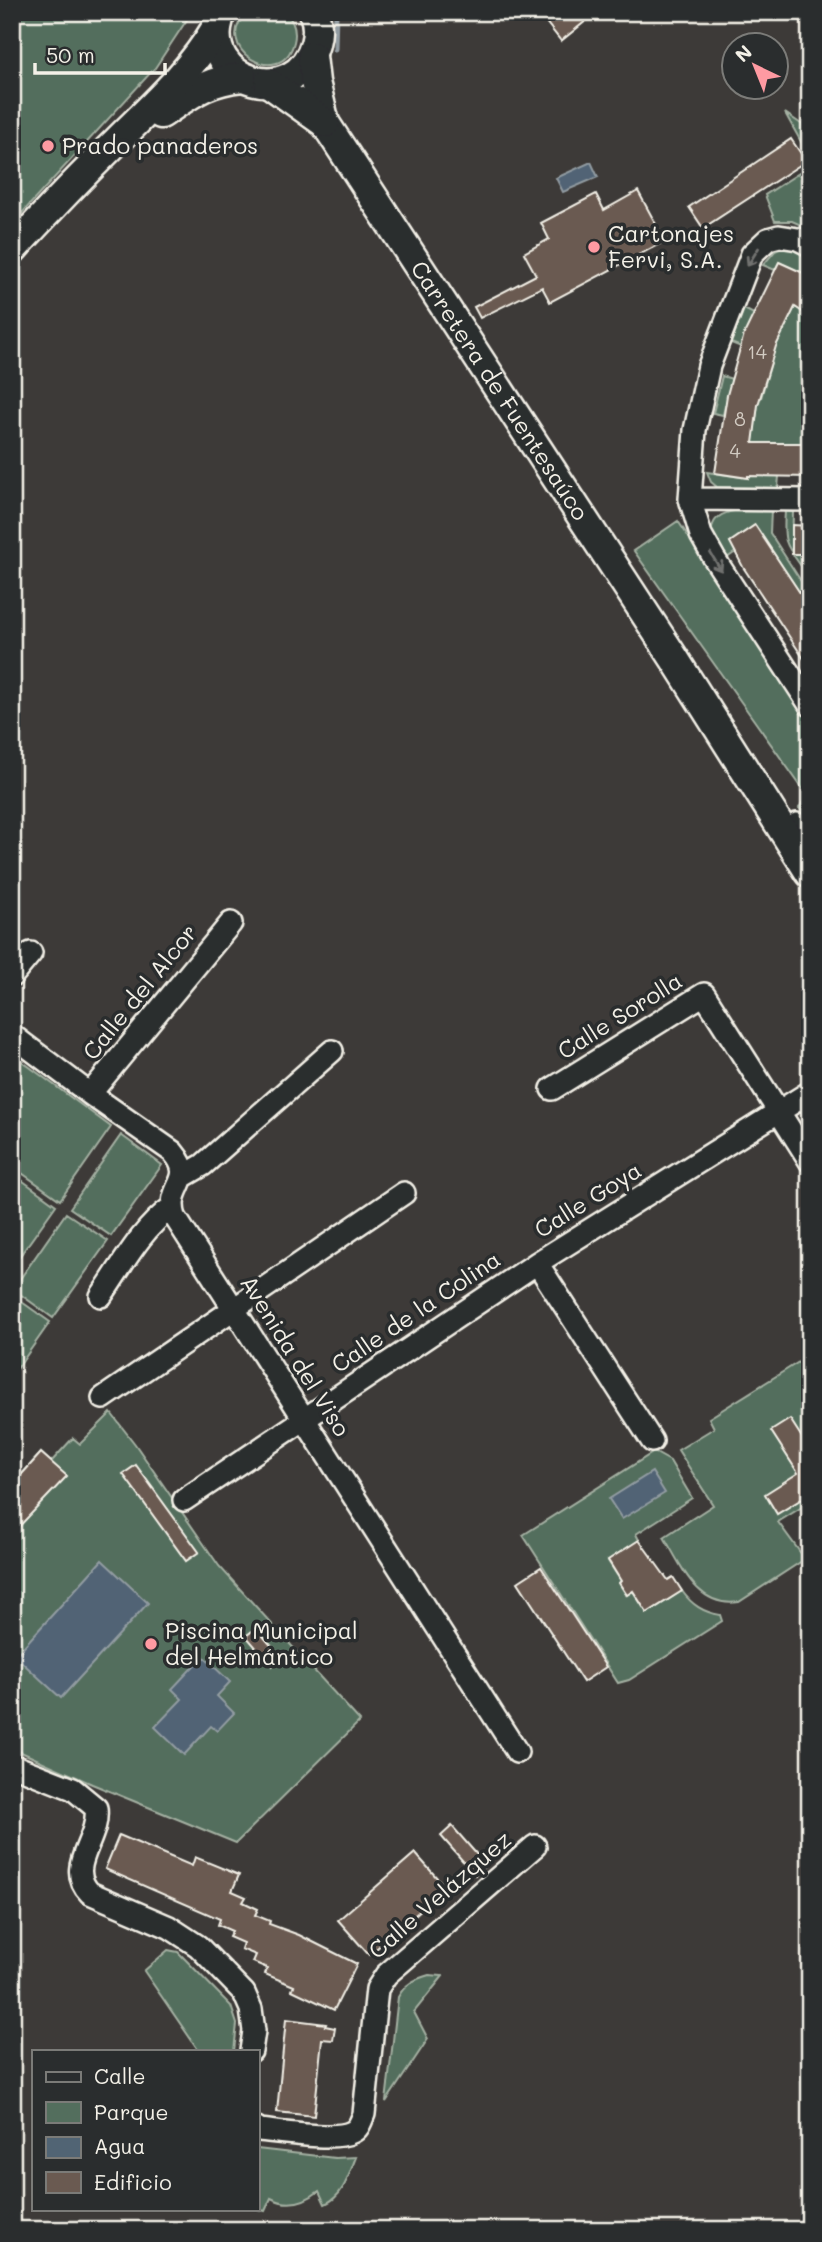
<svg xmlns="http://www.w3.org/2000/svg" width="822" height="2242" font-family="Mali,sans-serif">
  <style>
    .green { fill: #536e5d; stroke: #a4b0a2; stroke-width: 2 }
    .water { fill: #516474; stroke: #929ca2; stroke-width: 2 }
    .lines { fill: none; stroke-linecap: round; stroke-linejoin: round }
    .stream { stroke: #929ca2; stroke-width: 5 }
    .building { fill: #6a5a51; stroke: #f4f1e8; stroke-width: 2 }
    .street-casing { stroke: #f4f1e8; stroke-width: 26 }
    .secondary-casing { stroke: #f4f1e8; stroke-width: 33 }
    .street { stroke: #2a2d2e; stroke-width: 21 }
    .secondary { stroke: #2a2d2e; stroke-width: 28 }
    .oneway { stroke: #71726f }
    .poi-dot { fill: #ff9aa2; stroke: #2a2d2e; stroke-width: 2.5 }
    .labels { text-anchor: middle; stroke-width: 7; stroke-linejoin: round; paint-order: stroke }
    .number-label { font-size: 19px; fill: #d2cbc2 }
    .poi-label { font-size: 23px; fill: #f4f1e8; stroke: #2a2d2e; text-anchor: start }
    .street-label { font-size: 23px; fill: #f4f1e8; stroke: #2a2d2e }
  </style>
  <rect width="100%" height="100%" fill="#3d3a38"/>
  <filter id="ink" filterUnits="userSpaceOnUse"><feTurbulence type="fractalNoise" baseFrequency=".0143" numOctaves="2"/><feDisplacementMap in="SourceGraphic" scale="14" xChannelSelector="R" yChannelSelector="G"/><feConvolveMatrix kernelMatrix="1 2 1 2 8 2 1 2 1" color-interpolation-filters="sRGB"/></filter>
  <g filter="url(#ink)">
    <path class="green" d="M12,12h180l-37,56 -143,156z
      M248,12h37c8,8 12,18 9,30 -13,50 -86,5 -46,-30z
      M785,113l25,17v28z
      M810,166v63l-18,-8h-17l-10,-26z
      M782,248l11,1 17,11v183l-42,33h11l-1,12 -61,-1 -6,-5 -4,-10 41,6 9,-67 -32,-5 -2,9 -10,-2 9,-37 10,3 -3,10 32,9 14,-50 -32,-9 -2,8 -10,-4 13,-34 10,5 27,22 28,-60 -30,-14 -4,8 -12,-5 12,-14z
      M771,510l-1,23 40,62v13l-55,-83 -25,17 7,9 -10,7c-5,-6 -14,-15 -15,-24 -3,-29 41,-24 59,-24z
      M785,511l8,1 -1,41 18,1v12h-9c-17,-23 -18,-26 -16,-55z
      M678,521l132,199v98l-11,-10 8,-13 -173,-244z
      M12,1054l99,73 -51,73 -48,-34z
      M121,1135l41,30 -51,71 -41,-28z
      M12,1173l44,32 -44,62z
      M66,1213l42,28 -55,77 -40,-29z
      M12,1295l38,27 -38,54z
      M810,1355v147l-32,20 27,37 -66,43c-41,7 -57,-35 -75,-65l49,-32 -35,-55 36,-22 -5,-10z
      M111,1413l24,31 84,122 141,155 -124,122 -144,-59 -80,-36v-263l29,-32 10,9 22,-24 7,6z
      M654,1452l16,9 22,37 -56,36 3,6 -31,21 13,20 -2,2 7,12 7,-4 14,22 35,-22c10,14 21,21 38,24l2,6 -93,59 -11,3 -95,-148z
      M168,1950l10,2 53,54 6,18 -3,27h-35l-55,-80z
      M429,1975l14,1 -29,36 14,27 -42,63 12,-105c7,-13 17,-18 31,-22z
      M257,2149l78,9 21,-1c-7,17 -12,39 -31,47l-6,-13c-14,11 -31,16 -48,7l-6,13 -8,-2z"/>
    <path class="water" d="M591,162l7,15 -35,15 -7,-14z
      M652,1472l13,21 -43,26 -13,-20z
      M102,1560l46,43 -87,95 -46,-42z
      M203,1656l27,26 -13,14 17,17 -17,18 -6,-5 -27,29 -29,-28 27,-28 -10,-10z"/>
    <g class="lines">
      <path class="stream" d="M335,49l1,-37"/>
    </g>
    <path class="building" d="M538,12h59l-36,29z
      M791,139l15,22 -103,67 -14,-21z
      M638,191l27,50 -115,61 -8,-15 -62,31 -6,-11 62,-32 -12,-22 25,-14 -8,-16 55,-29 8,16z
      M779,262l31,14v41l-15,-10 -19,39 -18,59 -5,38h57v34l-62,-1v2l-33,-5 12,-78 17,-61z
      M755,525l55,83v60l-67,-101 -13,-25z
      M792,525l18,1v28h-18z
      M790,1419l20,31v44l-33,20 -12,-20 33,-21 -27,-42z
      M41,1453l26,23 -55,58v-49z
      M136,1465l63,87 -13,9 -63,-87z
      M639,1540l29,40 5,-3 9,14 -35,22 -14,-22 -6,4 -8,-12 2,-2 -13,-21z
      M541,1567l65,100 -23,15 -65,-100z
      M256,1628l26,30 -10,8 -26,-30z
      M452,1826l34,39 -11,10 -34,-39z
      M119,1835l73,31 3,-9 44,18 -7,16 14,6 -3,5 15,7 -3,6 15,6 -1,3 30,11 58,29 -23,46 -42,-20 2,-4 -29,-12 2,-6 -14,-6 3,-7 -15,-6 2,-6 -14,-6 3,-6 -14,-6 2,-6 -115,-50z
      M415,1853l31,35 -77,67 -31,-35z
      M286,2019l40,5 -1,2 10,2 -2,12 -11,-1 -8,77 -37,-4z"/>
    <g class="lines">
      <defs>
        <path id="street" d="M810,245l-12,-6 -19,-3 -11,3 -16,15 -43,112 -14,64 -5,69 11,36 13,23 96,147
          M690,499l120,1
          M797,824l13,11
          M12,976l19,-23
          M12,1035l78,59 83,58c25,29 -8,33 2,65l342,535
          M552,1089l152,-95 106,167
          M90,1094l141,-171
          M184,1176l19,-11 129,-114
          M537,1263l115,178
          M101,1296c21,-30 40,-67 71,-89
          M103,1398l301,-205
          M184,1500l353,-237 273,-171
          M12,1765l61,24 23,19c4,33 -32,58 -6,85l79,34 29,19 46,47 7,16 3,22 -3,20
          M257,2128l2,2c21,2 77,11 93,2 7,-3 9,-11 12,-18l13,-125 9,-14 149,-129"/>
        <g id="secondary">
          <path d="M219,19c-19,63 77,92 96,25 3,-11 3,-22 -2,-32"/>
          <path id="s1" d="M312,56l3,26 10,41 349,535 136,215"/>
          <path d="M269,83l56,40"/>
          <path d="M161,114c30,-20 44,-33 81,-37"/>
          <path d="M12,250c34,-37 69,-74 105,-109 36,-36 73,-69 99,-113"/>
        </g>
      </defs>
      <use href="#street" class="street-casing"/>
      <use href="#secondary" class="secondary-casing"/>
      <use href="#street" class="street"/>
      <use href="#secondary" class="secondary"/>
    </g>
    <defs><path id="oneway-shaft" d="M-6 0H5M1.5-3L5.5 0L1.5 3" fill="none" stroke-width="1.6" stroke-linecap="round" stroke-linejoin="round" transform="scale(1.75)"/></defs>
    <g class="oneway">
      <use href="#oneway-shaft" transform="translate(753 257) rotate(122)"/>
      <use href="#oneway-shaft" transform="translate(716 562) rotate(58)"/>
    </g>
  </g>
  <g class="poi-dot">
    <circle cx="48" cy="146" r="7"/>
    <circle cx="594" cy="247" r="7"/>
    <circle cx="151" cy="1644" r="7"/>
  </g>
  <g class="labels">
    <g class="number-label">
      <text x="757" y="359">14</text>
      <text x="740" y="426">8</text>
      <text x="735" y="458">4</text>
    </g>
    <g class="poi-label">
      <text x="62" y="154">Prado panaderos</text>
      <text x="608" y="242">Cartonajes<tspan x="608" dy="26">Fervi, S.A.</tspan></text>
      <text x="165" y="1639">Piscina Municipal<tspan x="165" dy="26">del Helmántico</tspan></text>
    </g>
    <g class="street-label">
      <text dy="8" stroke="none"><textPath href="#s1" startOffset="388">Carretera de Fuentesaúco</textPath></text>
      <text transform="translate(140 992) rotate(-51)" y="8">Calle del Alcor</text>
      <text transform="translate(620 1016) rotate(-32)" y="8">Calle Sorolla</text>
      <text transform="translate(588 1200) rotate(-32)" y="8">Calle Goya</text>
      <text transform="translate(416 1312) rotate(-34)" y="8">Calle de la Colina</text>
      <text transform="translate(295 1356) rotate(58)" y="8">Avenida del Viso</text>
      <text transform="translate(440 1895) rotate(-41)" y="8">Calle Velázquez</text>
    </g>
  </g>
  <rect width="822" height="2242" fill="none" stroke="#2a2d2e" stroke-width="42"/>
  <rect x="21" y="21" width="780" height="2200" fill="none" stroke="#f4f1e8" stroke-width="2.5" filter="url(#ink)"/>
  <rect x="32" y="2050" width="228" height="161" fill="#2a2d2e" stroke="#7b7b78" stroke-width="2"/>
  <rect x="46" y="2072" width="35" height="10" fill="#2a2d2e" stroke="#7b7b78" stroke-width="2"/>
  <text x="94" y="2084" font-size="21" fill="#f4f1e8">Calle</text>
  <rect x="46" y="2102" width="35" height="21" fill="#536e5d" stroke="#7b7b78" stroke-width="2"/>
  <text x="94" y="2120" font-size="21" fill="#f4f1e8">Parque</text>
  <rect x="46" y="2137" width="35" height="21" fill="#516474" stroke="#7b7b78" stroke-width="2"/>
  <text x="94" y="2154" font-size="21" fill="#f4f1e8">Agua</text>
  <rect x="46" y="2172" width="35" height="21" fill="#6a5a51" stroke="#7b7b78" stroke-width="2"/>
  <text x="94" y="2190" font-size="21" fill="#f4f1e8">Edificio</text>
  <g transform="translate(755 66) rotate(317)"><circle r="33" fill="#2a2d2e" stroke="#7b7b78" stroke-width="2"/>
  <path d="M0-5L12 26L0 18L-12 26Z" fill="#ff9aa2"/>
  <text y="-10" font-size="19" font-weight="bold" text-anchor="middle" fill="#f4f1e8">N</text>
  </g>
  <path d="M35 63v10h130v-10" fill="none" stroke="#f4f1e8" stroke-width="3.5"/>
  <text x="46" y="63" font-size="21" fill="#f4f1e8" stroke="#2a2d2e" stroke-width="5" paint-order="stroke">50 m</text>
</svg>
